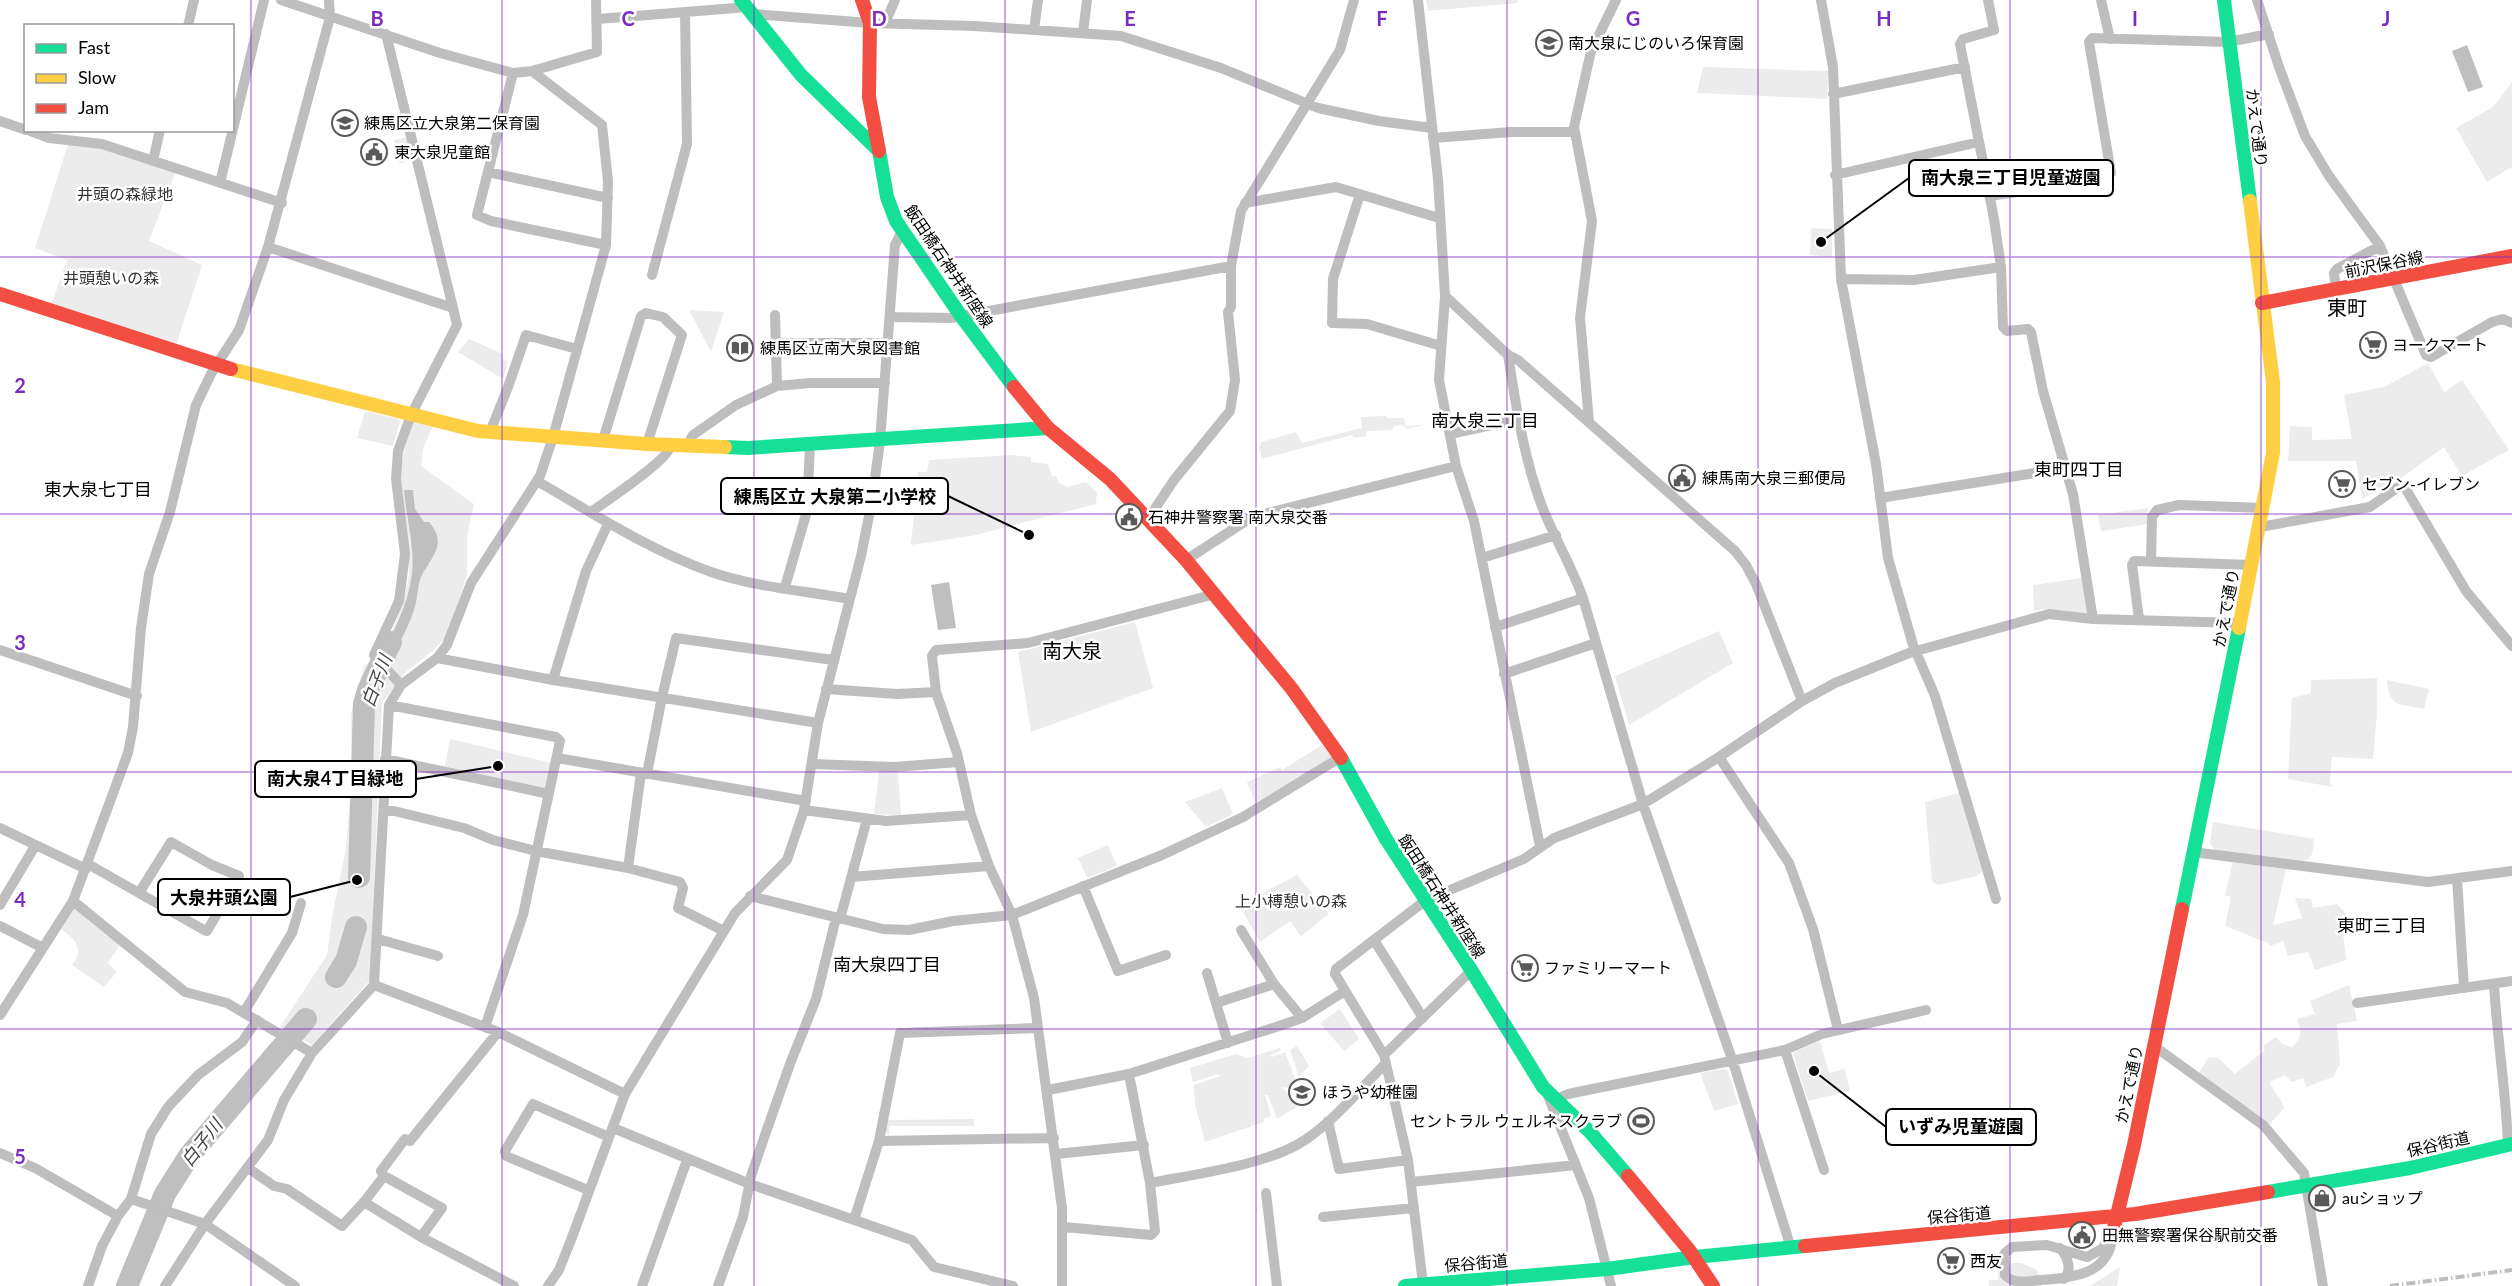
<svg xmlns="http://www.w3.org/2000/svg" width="2512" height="1286" font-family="Lato,'Noto Sans JP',sans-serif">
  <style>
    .green { fill: #ececec }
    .water { fill: #bfbfbf }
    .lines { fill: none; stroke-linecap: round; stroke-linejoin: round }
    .river { stroke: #bfbfbf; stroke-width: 22 }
    .street { stroke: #bebebe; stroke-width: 10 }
    .fast { stroke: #16e098; stroke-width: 14 }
    .slow { stroke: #ffcf43; stroke-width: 14 }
    .jam { stroke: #f24e42; stroke-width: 14 }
    .rail { stroke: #bebebe; stroke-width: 4; stroke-dasharray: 9 3 1.5 3; stroke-linecap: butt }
    .grid { fill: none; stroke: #7b2cbf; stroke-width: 1.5; stroke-opacity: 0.55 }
    .labels { text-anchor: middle; stroke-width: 5; stroke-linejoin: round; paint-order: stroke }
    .poi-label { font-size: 16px; fill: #000; stroke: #fff; text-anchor: start }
    .street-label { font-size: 16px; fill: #000; stroke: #fff }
    .park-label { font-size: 16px; fill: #333; stroke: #fff }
    .neighbourhood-label { font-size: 18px; fill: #000; stroke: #fff }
    .water-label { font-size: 18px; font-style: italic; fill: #444; stroke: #fff }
    .quarter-label { font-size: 20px; fill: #000; stroke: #fff }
    .grid-label { font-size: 20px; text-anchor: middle; font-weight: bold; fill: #7b2cbf; stroke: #fff; stroke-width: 5; stroke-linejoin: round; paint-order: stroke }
    .leader { fill: none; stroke: #000; stroke-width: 2 }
    .callout-dot { fill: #000; stroke: #fff; stroke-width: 2 }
    .callout { fill: #fff; stroke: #000; stroke-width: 2 }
    .callout-label { font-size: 18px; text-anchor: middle; font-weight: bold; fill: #000 }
  </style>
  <rect width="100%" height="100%" fill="#fff"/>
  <path class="green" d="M1426,0h92l-1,3 -89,8z
    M1703,67l126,4 -2,28 -130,-6z
    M2512,82v87l-2,-1 -23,14 -31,-54 37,-21z
    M408,137l5,20 -13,7 -6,-24z
    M69,141l30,5 77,25 -27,70 53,24 -27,83 -125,-40 17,-48 -32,-12z
    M1811,228l21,1v28l-22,-2z
    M689,310l35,2 -13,40z
    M469,339l34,15 -1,5 6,2 -5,18 -45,-27z
    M2428,363l16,29 18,-12 47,70 -47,26 -18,-29 -47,34 -35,18 -6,-38h-68l2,-35 22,1v13l40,-1 -8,-44 40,-8z
    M365,411l33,8 2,3 -7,24 -36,-8z
    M1386,416l1,2h17l2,8 21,-2 -20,5 -5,-4 -8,1 -2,4 -25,1 -1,5 -12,2 -2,-3 -90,24 -3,-11 2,-6 35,-10 6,11 60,-15 -1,-11z
    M414,421l19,5 -10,22 -2,18 53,38 -7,32v39l-20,61 -13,14 -28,22 -24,30 -12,278 -58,65 -32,-18 47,-72 6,-43 13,-63 6,-79 -1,-57 13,-47 16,-12 13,-25 10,-26 6,-27v-20l-9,-63 1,-23 3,-19z
    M1011,455l20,2v5l17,2 4,12h4l3,7 8,4 19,-5 11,10 -1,12 -125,32 -60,9 7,-73h9l2,-12z
    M2148,508v16l-47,7 -3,-16z
    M2082,578l5,35 -39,-4 -14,2 -1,-26z
    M1135,622l18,66 -122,44 -13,-80z
    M1719,631l14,32 -104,62 -14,-49z
    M2377,678v36l-4,45 -41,-2 -2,26 3,4 -45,-8 4,-81 19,-5v-13z
    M2387,680l42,9 -5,20c-25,-6 -35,0 -37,-29z
    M450,739l102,24 -5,25 -3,2 -100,-21z
    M1322,745l10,12 -75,48 -10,-23 33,-15 2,3z
    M879,772l19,1 3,42 -27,-1z
    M1222,788l11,26 -27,13 -21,-25z
    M1959,793l23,78 -5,5 -39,9 -6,-4 -7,-79z
    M2213,822l101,17c-1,10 0,20 -11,22l-88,-11 -5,-7z
    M1108,845l9,21 -30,12 -9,-20z
    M2233,862l53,7 -13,56 29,-7 -7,-20 16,1 2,9 24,-4 17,19h15v8l-26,2 3,27 -31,10 -7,-18 -20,4 -5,-15 -13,5 -2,-3 -43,-17 6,-29 -6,-2z
    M1297,875l32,39 -28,22 -11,-15 -30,21 -21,-37z
    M73,908l5,1 42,36 -12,18 9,9 -13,15 -32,-22c13,-17 3,-26 -12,-37z
    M2349,985l8,36 -20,3 3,40 -7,13 -27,10 -3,-9 -11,4 -7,-7 -15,7c3,10 11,15 14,26l-15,17 -71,-51 11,-17 9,1 17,16 30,-24 -2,-4 13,-9 6,7 10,3c10,-9 10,-16 5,-28l18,-5 -5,-13z
    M1340,1009l19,30 -15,12 -24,-28z
    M1820,1041l9,32 16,-4 5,22 -42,10 -15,-46 3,-4z
    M1297,1046l12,20 -10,11 -9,-27z
    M1280,1048l1,3 -11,4 2,2 13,-5 11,29 -5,7 -10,-1 13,12 3,8 -20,12 -9,-24h-3l6,21 -8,3 1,3 -59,20 -10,-38 -1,-19 26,-9 -1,-2 -26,8 -3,-14 46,-14 11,4z
    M1724,1069l4,2 10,33 -24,7 -14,-38z
    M974,1119v7h-85v10l-4,-5 3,-11z
    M2013,1263h8l16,7 5,16h-53v-6h9v-7z
    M2120,1267l-3,19h-27z"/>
  <path class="water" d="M2467,45l16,42 -15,5 -16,-41z
    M404,490h9l2,19 9,13h5c20,23 1,36 -8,55 -4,10 -3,22 -7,33 -6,19 -17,37 -27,55l-7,-8c14,-26 28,-52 32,-83 3,-28 -6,-57 -8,-84z
    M949,582l7,46 -18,2 -7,-45z"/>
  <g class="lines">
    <path class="river" d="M359,877l5,-173 4,-14 23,-48
      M336,977l10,-16 10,-34
      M127,1286l38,-92 24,-38 117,-137"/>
    <path class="street" d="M281,0l159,53 73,20 19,-2 65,-19 -1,-52
      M1418,0l20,179 7,117 -6,84 17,86 18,55 66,325
      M1821,0l12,67 8,212 35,185 12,94 25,87 22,51 61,203
      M1988,0l6,30 -31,9 -3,5 34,175 7,48 2,60 4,4 21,-2 3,3 12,59 30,103 20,125
      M2101,0l9,39
      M2257,0l22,67 26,69 24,40 51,70 46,109 5,2 61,-35 11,-3 9,4
      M753,14l117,9 104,3 147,10 100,32 97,40 61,13 53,7
      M598,19l150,-12
      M885,23l10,-23
      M188,26l6,-26
      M1034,30l4,-30
      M1083,33l4,-33
      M386,34l67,274
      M513,73l-36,142 14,6 115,24
      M1833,94l132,-27
      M0,121l26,9
      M28,130l21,8 53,6 180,59
      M1433,138l78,-6h63
      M153,161l7,-31
      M488,172l120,26
      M1835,175l144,-33
      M220,183l44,-183
      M1360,194l-27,85 -1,44 35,1 74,22
      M1989,196l61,-9 61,-14 -22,-131 3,-4 136,4 41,-8
      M1245,203l91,-16 103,31
      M268,247l185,61 4,17 -46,90 -13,36 -2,28 9,75 -6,47 -25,54 27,30
      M652,275l35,-131 -2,-132
      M1841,279l73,1 87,-13
      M2336,290l-2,-17 3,-4 43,-23
      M1445,296l63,59 10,5 217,191 11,14 10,19 46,117
      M775,315l2,71
      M891,317l60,1 280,-52
      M776,343h112
      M1508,355c8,51 16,105 35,154 12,30 29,58 40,89l60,206 90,258 58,186
      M1589,422l-9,-104 12,-97 -18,-94 17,-76 25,-51
      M490,432l18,-45 18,-52 51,14
      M1450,434l69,-15
      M603,440l38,-124 5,-3 17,4 19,18 -35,109
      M687,446l6,-11 43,-30 41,-19 33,-3h75
      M537,481c57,33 112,69 174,91 43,15 95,19 139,27
      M1880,498l186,-30
      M591,512c15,-11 78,-52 80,-67
      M1148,519l26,-39 56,-69 5,-31 -7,-68 3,-5v-41l10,-55 99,-161 14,-50
      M2260,527l110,-20 31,-22 3,1 62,105 46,55
      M1482,558l74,-23
      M1186,560l66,-43 204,-51
      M2151,561l1,-44 5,-7 22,-5 85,3
      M785,587l22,-76 3,-66
      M2139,619l-7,-54 2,-4 118,4
      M1495,627l88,-29
      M0,650l137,46
      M437,658l116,22 265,43
      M1504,674l92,-31
      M553,680l33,-109 22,-47
      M826,689l71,5 39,-2
      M389,705l167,32 4,4 -37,174 -38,112
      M1719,757l70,106 24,66 25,101
      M557,758l249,43
      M385,759l164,35
      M812,764l82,3 65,-5
      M647,774l15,-77 14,-59 157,22
      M804,810l82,11 85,-6
      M384,811h10l70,17 29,12 43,11 92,17 52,14 3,6 -5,20 46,23
      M0,828l86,41
      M2193,852l235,30 84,-11
      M88,864l116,66 3,1 32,-55 -27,-11 -41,-23 -32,51
      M628,868l13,-95
      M851,877l138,-11
      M2457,879l7,109
      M1083,886l35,85 48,-16
      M750,896l133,33 26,1 44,-9 59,-6 150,-60 81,-38 98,-60
      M73,901l112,91 42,11 85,50
      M0,905l35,-59
      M840,919l27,-100
      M0,926l41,21
      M1241,930l33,54 28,34
      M378,939l60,17
      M1374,940l49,78
      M1207,973l21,70
      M2494,984c3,54 12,107 14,161
      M374,985l124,47 127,62
      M1216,1003l58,-19
      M2357,1003l155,-22
      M244,1012l48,-79 9,-30
      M0,1015l73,-114 55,-148 5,-26 8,-99 8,-54 21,-62 26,-107 16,-33 27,-42 29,-83 62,-230 -1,-17
      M498,1032l-88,109 -5,-2 -24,32 3,5 58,32 -21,29 93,49
      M2154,1046l109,79 41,48 19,113
      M1785,1050l39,120
      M1384,1055l87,-84
      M1048,1090l81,-16 150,-48 23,-8 43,-27
      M1548,1096l41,102 22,88
      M1554,1100l14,-6 217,-44 37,-16 104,-24
      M1328,1121l11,48 69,-9
      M613,1128l137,56 162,56 22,27 79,19
      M879,1141l175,-3
      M0,1153l35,15 83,48
      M1056,1154l88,-9
      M248,1168l26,18 13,3 55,37 22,-24 20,-26
      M1411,1182l165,-17
      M1150,1183c45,-9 118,-18 155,-43 31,-21 55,-51 81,-77
      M588,1190l-82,-34 -1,-5 28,-47 76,33
      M1266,1193l11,93
      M131,1199l74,25 90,62
      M364,1202l57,35
      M1323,1217l91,-9
      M854,1220l25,-79 21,-108 138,-5
      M1064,1227l87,8 4,-4 -5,-48 -21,-109
      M2113,1232c-2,42 -38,46 -73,48 -12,1 -26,5 -35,-5l-1,-21 8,-7 35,-2 40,12 15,-8z
      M2060,1248c7,8 13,22 4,31
      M1423,1284l-15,-124 -24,-105 -49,-81 1,-5 90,-69 98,-41 30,-21 89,-34 76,-47 83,-56 33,-18 74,-30 140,-39 44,5 147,4
      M88,1286l14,-40 16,-30 13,-17 20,-65 17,-27 30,-32 44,-33 15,-22
      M165,1286l40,-62 63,-84 16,-40 28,-47 62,-68 15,-280 12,-20 36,-27 10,-13 24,-62 69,-107 13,-39 53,-192 2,-64 -6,-56 -70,-54
      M548,1286l11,-16 12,-30 54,-146 110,-181 52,-53 17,-50 14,-87 43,-167 11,-55 8,-60 15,-196 7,-14
      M642,1286l45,-126
      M718,1286l25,-69 8,-41 14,-41 25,-71 26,-65 20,-81
      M1062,1286v-78l-28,-210 -22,-83 -23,-49 -18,-51 -14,-62 -21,-61 -4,-36 4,-6 92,-7 187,-49"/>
    <path class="fast" d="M741,0l60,75 78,76 8,46 9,24 65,95 53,71
      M2224,0l26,201
      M725,447l23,1 300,-20
      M1341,758l45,81 82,126 75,122 47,45 38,44
      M2182,909l57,-281
      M2268,1192l142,-24 102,-24
      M1405,1286l202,-17 88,-12 110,-11"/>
    <path class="slow" d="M231,369l247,62 169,13 78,3
      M2239,628l34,-175v-71l-23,-181"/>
    <path class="jam" d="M862,0l8,23 -1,74 10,54
      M0,294l231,75
      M2262,303l250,-47
      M1014,387l34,41 62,51 76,81 106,129 49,69
      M1628,1176l61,74 24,36
      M2113,1232l21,-87 48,-236
      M1805,1246l330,-32 133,-22"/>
    <path class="rail" d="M2390,1286l122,-16"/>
  </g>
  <path class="grid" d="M251,0v1286M502,0v1286M754,0v1286M1005,0v1286M1256,0v1286M1507,0v1286M1758,0v1286M2010,0v1286M2261,0v1286M0,257h2512M0,514h2512M0,772h2512M0,1029h2512"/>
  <defs>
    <symbol id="school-ring" viewBox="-11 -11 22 22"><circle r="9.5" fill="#fff" stroke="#595959" stroke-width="1.5"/><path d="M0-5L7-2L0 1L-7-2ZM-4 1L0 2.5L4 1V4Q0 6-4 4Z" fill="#595959"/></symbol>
    <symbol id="civic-ring" viewBox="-11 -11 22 22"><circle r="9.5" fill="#fff" stroke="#595959" stroke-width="1.5"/><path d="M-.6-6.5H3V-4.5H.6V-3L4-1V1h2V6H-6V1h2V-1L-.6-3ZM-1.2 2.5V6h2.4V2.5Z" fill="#595959"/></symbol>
    <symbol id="supermarket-ring" viewBox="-11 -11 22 22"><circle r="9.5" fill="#fff" stroke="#595959" stroke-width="1.5"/><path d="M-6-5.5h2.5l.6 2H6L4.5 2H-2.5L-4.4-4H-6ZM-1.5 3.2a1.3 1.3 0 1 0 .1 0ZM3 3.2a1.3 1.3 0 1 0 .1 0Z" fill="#595959"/></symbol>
    <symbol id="library-ring" viewBox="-11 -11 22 22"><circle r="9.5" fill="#fff" stroke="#595959" stroke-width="1.5"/><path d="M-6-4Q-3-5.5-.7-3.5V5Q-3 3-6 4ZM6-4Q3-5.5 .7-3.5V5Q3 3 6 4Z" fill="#595959"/></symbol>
    <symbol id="stadium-ring" viewBox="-11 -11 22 22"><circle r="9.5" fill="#fff" stroke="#595959" stroke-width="1.5"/><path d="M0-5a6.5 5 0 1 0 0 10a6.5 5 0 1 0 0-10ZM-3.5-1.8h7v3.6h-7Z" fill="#595959"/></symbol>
    <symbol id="shop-ring" viewBox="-11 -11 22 22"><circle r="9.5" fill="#fff" stroke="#595959" stroke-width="1.5"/><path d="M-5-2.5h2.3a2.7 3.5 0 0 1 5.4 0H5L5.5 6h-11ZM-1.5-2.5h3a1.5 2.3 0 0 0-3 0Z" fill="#595959"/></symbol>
  </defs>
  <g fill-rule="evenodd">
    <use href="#school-ring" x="1534" y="28" width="30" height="30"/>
    <use href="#school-ring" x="330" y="108" width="30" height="30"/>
    <use href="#civic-ring" x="359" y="137" width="30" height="30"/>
    <use href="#supermarket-ring" x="2358" y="330" width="30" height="30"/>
    <use href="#library-ring" x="725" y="333" width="30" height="30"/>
    <use href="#civic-ring" x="1667" y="463" width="30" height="30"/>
    <use href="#supermarket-ring" x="2327" y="469" width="30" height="30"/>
    <use href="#civic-ring" x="1114" y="502" width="30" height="30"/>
    <use href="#supermarket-ring" x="1510" y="953" width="30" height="30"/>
    <use href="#school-ring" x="1287" y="1077" width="30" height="30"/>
    <use href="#stadium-ring" x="1626" y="1106" width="30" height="30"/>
    <use href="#shop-ring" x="2307" y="1183" width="30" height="30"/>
    <use href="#civic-ring" x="2067" y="1220" width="30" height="30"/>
    <use href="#supermarket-ring" x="1936" y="1246" width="30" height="30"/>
  </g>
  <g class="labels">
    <g class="poi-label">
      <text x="1568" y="49">南大泉にじのいろ保育園</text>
      <text x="364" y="129">練馬区立大泉第二保育園</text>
      <text x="394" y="158">東大泉児童館</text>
      <text x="2392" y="351">ヨークマート</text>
      <text x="760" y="354">練馬区立南大泉図書館</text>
      <text x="1702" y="484">練馬南大泉三郵便局</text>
      <text x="2362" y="490">セブン-イレブン</text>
      <text x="1148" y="523">石神井警察署 南大泉交番</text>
      <text x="1544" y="974">ファミリーマート</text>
      <text x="1322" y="1098">ほうや幼稚園</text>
      <text x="1622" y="1127" text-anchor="end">セントラル ウェルネスクラブ</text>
      <text x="2342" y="1204">auショップ</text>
      <text x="2102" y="1241">田無警察署保谷駅前交番</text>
      <text x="1970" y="1267">西友</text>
    </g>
    <g class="street-label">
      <text transform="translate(2257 128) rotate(83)" y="6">かえで通り</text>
      <text transform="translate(2384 264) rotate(-11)" y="6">前沢保谷線</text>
      <text transform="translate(949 266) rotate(56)" y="6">飯田橋石神井新座線</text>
      <text transform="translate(2226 608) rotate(-79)" y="6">かえで通り</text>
      <text transform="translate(1442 896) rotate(57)" y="6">飯田橋石神井新座線</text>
      <text transform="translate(2129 1084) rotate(-78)" y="6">かえで通り</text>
      <text transform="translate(2438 1144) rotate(-13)" y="6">保谷街道</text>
      <text transform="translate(1959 1215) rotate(-5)" y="6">保谷街道</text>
      <text transform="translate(1476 1263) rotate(-5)" y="6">保谷街道</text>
    </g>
    <g class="park-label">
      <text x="125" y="200">井頭の森緑地</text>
      <text x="111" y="284">井頭憩いの森</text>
      <text x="1291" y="907">上小榑憩いの森</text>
    </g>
    <g class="neighbourhood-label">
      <text x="1485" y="427">南大泉三丁目</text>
      <text x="2079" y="476">東町四丁目</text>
      <text x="98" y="496">東大泉七丁目</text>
      <text x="2382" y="932">東町三丁目</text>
      <text x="887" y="971">南大泉四丁目</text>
    </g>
    <g class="water-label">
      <text transform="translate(377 681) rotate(-69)" y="6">白子川</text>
      <text transform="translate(202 1143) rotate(-52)" y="6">白子川</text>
    </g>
    <g class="quarter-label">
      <text x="2347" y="315">東町</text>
      <text x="1072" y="658">南大泉</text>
    </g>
  </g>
  <g class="grid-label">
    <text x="377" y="26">B</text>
    <text x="628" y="26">C</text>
    <text x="879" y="26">D</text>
    <text x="1130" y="26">E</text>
    <text x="1382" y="26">F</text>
    <text x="1633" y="26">G</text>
    <text x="1884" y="26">H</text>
    <text x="2135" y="26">I</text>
    <text x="2386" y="26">J</text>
    <text x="20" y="393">2</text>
    <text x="20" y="650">3</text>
    <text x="20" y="907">4</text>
    <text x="20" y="1164">5</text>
  </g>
  <path class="leader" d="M1821 242L1909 178M1029 535L948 496M498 766L416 779M357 880L290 897M1814 1071L1886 1127"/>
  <g class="callout-dot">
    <circle cx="1821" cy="242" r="6"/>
    <circle cx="1029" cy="535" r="6"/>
    <circle cx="498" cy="766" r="6"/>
    <circle cx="357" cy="880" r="6"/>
    <circle cx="1814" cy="1071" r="6"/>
  </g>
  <g class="callout">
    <rect x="1909" y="160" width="204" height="36" rx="6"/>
    <rect x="721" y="478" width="227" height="36" rx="6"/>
    <rect x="255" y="761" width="161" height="36" rx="6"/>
    <rect x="158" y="879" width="132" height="36" rx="6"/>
    <rect x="1886" y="1109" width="150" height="36" rx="6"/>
  </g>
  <g class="callout-label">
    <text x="2011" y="184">南大泉三丁目児童遊園</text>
    <text x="835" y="503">練馬区立 大泉第二小学校</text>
    <text x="335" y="785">南大泉4丁目緑地</text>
    <text x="224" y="904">大泉井頭公園</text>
    <text x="1961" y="1133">いずみ児童遊園</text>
  </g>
  <rect x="24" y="24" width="210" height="108" fill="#ffffff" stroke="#999999" stroke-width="1.5"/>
  <rect x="36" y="44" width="30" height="9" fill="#16e098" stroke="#999999" stroke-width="1.5"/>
  <text x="78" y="54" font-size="18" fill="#000000">Fast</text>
  <rect x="36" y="74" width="30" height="9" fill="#ffcf43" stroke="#999999" stroke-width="1.5"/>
  <text x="78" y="84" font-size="18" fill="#000000">Slow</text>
  <rect x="36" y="104" width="30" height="9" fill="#f24e42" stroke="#999999" stroke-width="1.5"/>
  <text x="78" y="114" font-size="18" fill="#000000">Jam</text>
</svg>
